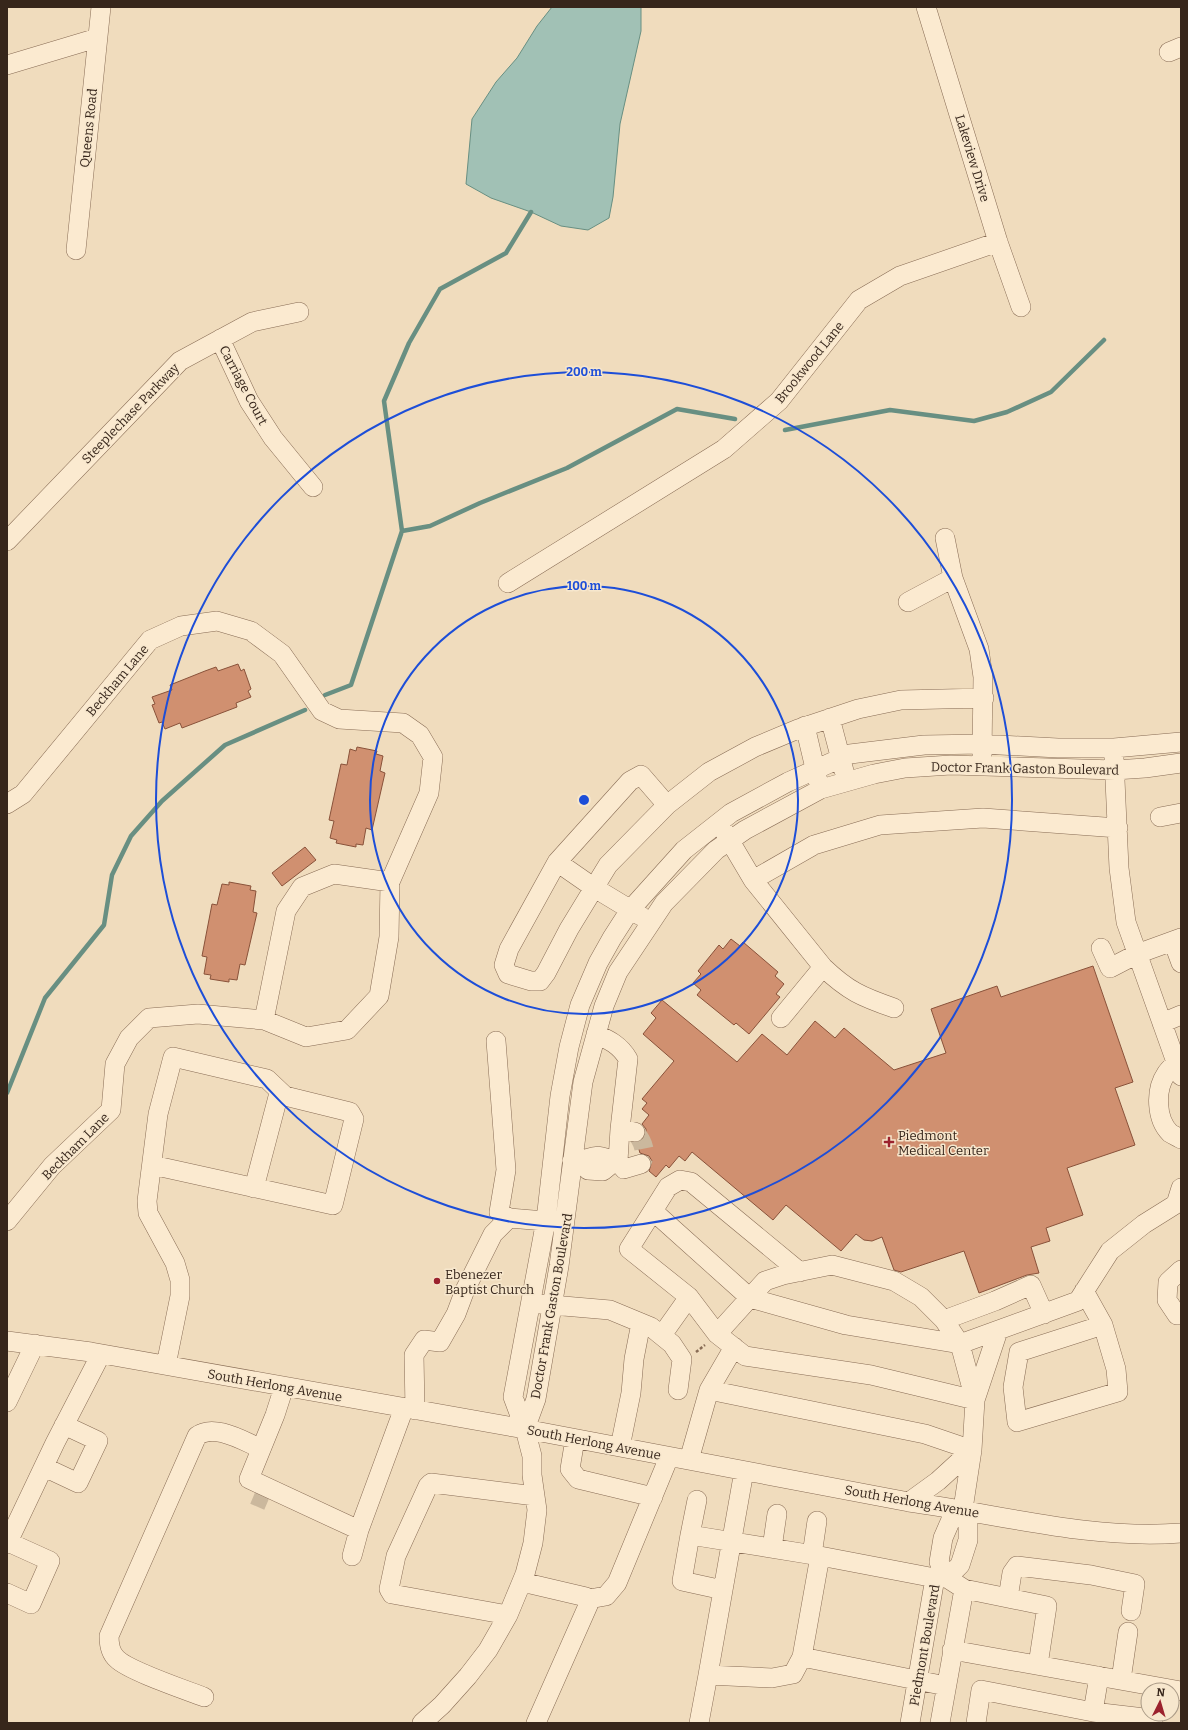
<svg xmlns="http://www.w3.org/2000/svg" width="1188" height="1730" font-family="Bitter,serif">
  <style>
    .water { fill: #a1c1b5; stroke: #688f82 }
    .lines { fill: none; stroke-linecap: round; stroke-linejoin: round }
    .stream { stroke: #688f82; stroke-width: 4.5 }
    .building { fill: #d09070; stroke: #89523a }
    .minor-tunnel { stroke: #cbb89d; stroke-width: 19; stroke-dasharray: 19 10; stroke-linecap: butt }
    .minor-casing { stroke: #886c55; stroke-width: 20 }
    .path { stroke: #886c55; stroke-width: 2.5; stroke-dasharray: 3 2; stroke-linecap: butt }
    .minor { stroke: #fbead0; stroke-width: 19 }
    .ring { fill: none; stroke: #1d4ed8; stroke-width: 2 }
    .poi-dot { fill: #9b222d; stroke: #f7e7cd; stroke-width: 1.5 }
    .labels { text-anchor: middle; stroke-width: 3; stroke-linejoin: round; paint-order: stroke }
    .street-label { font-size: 13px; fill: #37261b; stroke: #f7e7cd }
    .poi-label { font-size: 13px; fill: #37261b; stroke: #f7e7cd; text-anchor: start }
    .centre { fill: #1d4ed8; stroke: #f7e7cd; stroke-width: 2 }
    .ring-label { font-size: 12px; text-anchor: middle; font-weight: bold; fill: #1d4ed8; stroke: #f7e7cd; stroke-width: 3; stroke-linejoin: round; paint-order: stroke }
  </style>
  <rect width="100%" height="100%" fill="#f0dcbd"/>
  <path class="water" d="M552,7h89v24l-21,93 -7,73 -4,21 -21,12 -27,-4 -30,-14 -40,-14 -25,-14 6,-65 24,-37 21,-24 20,-32z"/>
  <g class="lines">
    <path class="stream" d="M785,430l105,-20 84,11 33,-9 44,-20 53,-52
      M402,531l-18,-130 25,-58 31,-54 66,-36 25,-41
      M325,695l26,-10 51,-154 28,-5 50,-23 87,-35 110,-59 58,10
      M7,1093l38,-95 59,-73 8,-50 19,-39 31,-35 63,-56 80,-35"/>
  </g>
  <path class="building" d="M238,664l3,7 3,-2 7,20 -3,2 3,6 -15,6 1,4 -55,21 -2,-5 -15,6 -3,-7 -3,1 -7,-18 3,-1 -3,-7 20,-7 -2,-5 35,-14 11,-4 2,4z
    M357,747l20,4 -1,3 7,2 -3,15 5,2 -13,57 -6,-2 -3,17 -7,-1v3l-20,-4 1,-3 -7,-2 4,-17 -5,-1 12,-56 6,1 3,-16 6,2z
    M305,847l11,13 -34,26 -10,-13z
    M229,882l22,4 -1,4 6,1 -3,21 4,1 -12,52 -5,-1 -3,16 -8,-1v3l-19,-3 1,-4 -7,-1 3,-17 -5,-1 10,-52 5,1 5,-21 7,1z
    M731,939l9,7 3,-4 35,30 -3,4 9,8 -8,10 4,3 -31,37 -13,-11 -2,2 -37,-30 4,-5 -8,-7 8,-9 -3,-3 21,-26 4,4z
    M1093,966l40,116 -18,6 20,57 -68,23 16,47 -37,13 4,13 -19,6 8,26 -12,2 -48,18 -15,-42 -63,21 -7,-2 -12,-33 -10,4 -8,-1 -8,-6 -15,17 -55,-46 -13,15 -81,-68 -7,9 -6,-5 -10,12 -3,-3 -10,12 -7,-6 3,-10 -3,-5 -9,-3 -3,-10 6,-3 3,-5v-6l-4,-5 7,-9 -7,-6 5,-6 -5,-4 32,-38 -31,-27 13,-16 -5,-5 11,-13 75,62 25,-28 25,21 28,-34 20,17 9,-10 50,42 52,-17 -15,-44 66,-23 4,11z"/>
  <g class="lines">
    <path class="minor-tunnel" d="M635,1132c8,9 13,21 6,32
      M254,1495l14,6"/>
    <defs>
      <path id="minor" d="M926,7l72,235 23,65
        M1169,52l12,-5
        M7,65l90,-27
        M76,250l25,-243
        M220,339l29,62 24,37 40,49
        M945,538l8,40 26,71 4,28 -1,80
        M7,541l173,-180 72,-39 47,-10
        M508,583l216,-134 55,-48 80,-101 41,-24 98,-34
        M908,602l45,-24
        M830,718l14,53
        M805,726l13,55
        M1114,758l5,110 7,54 55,154
        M7,804l16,-10 127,-154 31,-14 36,-5 34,10 31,23 40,57 17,8 64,4 17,12 13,22 -4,36 -39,89 -1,55 -10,59 -32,34 -41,7 -42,-17 -66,-6 -49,4 -20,20 -14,26 -4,46 -59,56 -45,55
        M667,805l-26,-30 -11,6 -73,81 -48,87 -5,16 4,9 23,7h9l6,-8 23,-44 39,-64 59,-60 42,-33 46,-25 43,-18 60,-20 43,-9 83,-2
        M1160,817l21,-4
        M724,831l29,49 70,87c25,24 39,30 71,41
        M557,862l36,25 48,29
        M753,880l61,-35 66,-20 103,-7 135,10
        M1173,941l8,22
        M1101,948l9,20 27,-14 44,-16
        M781,1018l42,-51
        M264,1020l22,-109 16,-24 32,-13 56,8
        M1162,1023l19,-8
        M596,1034c13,6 24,11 32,25l-8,70
        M496,1041l10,129 -7,42 10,6 48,4
        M1176,1063c-3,3 -8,7 -10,11 -11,16 -10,45 4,59 3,2 8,4 11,6
        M635,1132l-15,-3 -2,32 6,8 17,-5
        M572,1161c20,1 19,-12 42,1
        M581,1161l7,9 15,1 11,-9 4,-1
        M152,1165l181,40 21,-86 -4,-7 -65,-16 -18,-17 -94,-22 -15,57 -11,87 1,12 27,50 5,17v16l-14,69
        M254,1188l25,-95
        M653,1211l97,87 96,27 114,19
        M1181,1270l-13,12 -1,18 10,15h4
        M1084,1291l19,34 13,44 2,23 -101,30 -4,-35 6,-35 84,-27
        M689,1297l-60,-48 39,-62 12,-7 11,2 109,90
        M540,1304l70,6 41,17 21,17 10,15 -4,31
        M944,1320l51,-19 36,-16 13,29
        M717,1334l48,-53 18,-6 49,-10 62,16 27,16 23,23 16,24
        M662,1335l27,-38 28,37 28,22 126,19 104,25 23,-69
        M7,1341l84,11 434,77 384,73c90,12 180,38 272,31
        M284,1387l-9,28 -26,64 110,51
        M709,1390l25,-43
        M7,1402l28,-58
        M415,1410l-1,-55 10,-15 16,2 16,-28 9,-24 28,-56 16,-16
        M525,1429l11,-30 23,-133 24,-184 21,-76 14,-34 46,-69 52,-53 29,-20 76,-41 53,-15 31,-6 46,-3 164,5 30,-2 36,-5
        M575,1439l-5,30 8,10 75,18
        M620,1447l11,-54 3,-34 7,-36
        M689,1460l20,-70 216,44 47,16 -34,31 -29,21
        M44,1467l34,16 20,-42 -34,-16
        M744,1471l-36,204 64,3 21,-4 9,-17 144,29
        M697,1500l-7,35 130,21
        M963,1509l9,-59 3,-50 -15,-56 118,-43 32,-50 34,-27 32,-20 5,-16
        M690,1535l-8,46 41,9
        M7,1544l48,-101 46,-89
        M772,1548l5,-34
        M812,1555l5,-34
        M352,1556l7,-26 45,-122
        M947,1578l-8,-16 4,-24 10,-23 10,-6
        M947,1578l13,-13 8,-25v-18l-5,-13
        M522,1582l64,15 4,4 -54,122
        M964,1589l83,17 -9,59
        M7,1593l24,11 19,-43 -42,-19
        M1008,1598l4,-25 5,-7 74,9 44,9 -4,27
        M589,1599l17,-3 11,-13 52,-126
        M508,1615l-116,-21 -3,-5 7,-33 32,-70 3,-3 104,13
        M952,1650l229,41
        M802,1657l18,-101 115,22
        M1099,1676l-6,36 60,7v4
        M1121,1680l7,-48
        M204,1697c-18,-7 -75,-26 -87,-38 -7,-6 -8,-15 -8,-23l88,-200c17,-13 46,5 63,12
        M422,1723l20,-18 26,-29 20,-26 20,-35 17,-41 8,-31 4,-33 -5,-35v-19l-7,-27 -12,-32 33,-177 14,-124 9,-49 11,-42 18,-42 14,-25 18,-28 54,-60 47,-37 57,-31 62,-28 74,-9 58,-1 76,4h56l67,-6
        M699,1723l9,-48
        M910,1723l25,-145h12l17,11 -24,134
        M976,1723l5,-33 112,22"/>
    </defs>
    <use href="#minor" class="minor-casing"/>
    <path class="path" d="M696,1352l9,-7"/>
    <use href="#minor" class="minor"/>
  </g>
  <g class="ring">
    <circle cx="584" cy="800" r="214"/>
    <circle cx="584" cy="800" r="428"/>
  </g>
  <g class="poi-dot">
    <path d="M887 1136h4v4h4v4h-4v4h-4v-4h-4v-4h4z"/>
    <circle cx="437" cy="1281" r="4"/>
  </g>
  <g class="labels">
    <g class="street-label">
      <text transform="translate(88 128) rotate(-84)" y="5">Queens Road</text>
      <text transform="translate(973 158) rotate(73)" y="5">Lakeview Drive</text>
      <text transform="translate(809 362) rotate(-51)" y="5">Brookwood Lane</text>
      <text transform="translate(244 385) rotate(62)" y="5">Carriage Court</text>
      <text transform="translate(130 413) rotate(-46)" y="5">Steeplechase Parkway</text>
      <text transform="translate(117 680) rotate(-50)" y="5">Beckham Lane</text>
      <text transform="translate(1025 768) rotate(1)" y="5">Doctor Frank Gaston Boulevard</text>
      <text transform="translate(75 1146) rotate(-45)" y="5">Beckham Lane</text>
      <text transform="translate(551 1306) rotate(-80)" y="5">Doctor Frank Gaston Boulevard</text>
      <text transform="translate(275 1385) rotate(10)" y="5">South Herlong Avenue</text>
      <text transform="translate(594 1442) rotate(11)" y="5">South Herlong Avenue</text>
      <text transform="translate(912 1501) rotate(10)" y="5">South Herlong Avenue</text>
      <text transform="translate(924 1645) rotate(-80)" y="5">Piedmont Boulevard</text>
    </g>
    <g class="poi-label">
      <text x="898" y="1140">Piedmont<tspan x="898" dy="15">Medical Center</tspan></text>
      <text x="445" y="1279">Ebenezer<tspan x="445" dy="15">Baptist Church</tspan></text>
    </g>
  </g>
  <circle cx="584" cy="800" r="6" class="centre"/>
  <g class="ring-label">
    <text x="584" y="376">200 m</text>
    <text x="584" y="590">100 m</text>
  </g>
  <rect width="1188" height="1730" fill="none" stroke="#37261b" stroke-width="16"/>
  <g transform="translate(1160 1702) rotate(5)"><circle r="19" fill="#f7e7cd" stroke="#aa9a86"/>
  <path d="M0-3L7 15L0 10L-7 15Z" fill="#9b222d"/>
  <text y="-6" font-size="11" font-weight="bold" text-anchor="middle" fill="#37261b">N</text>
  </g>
</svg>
